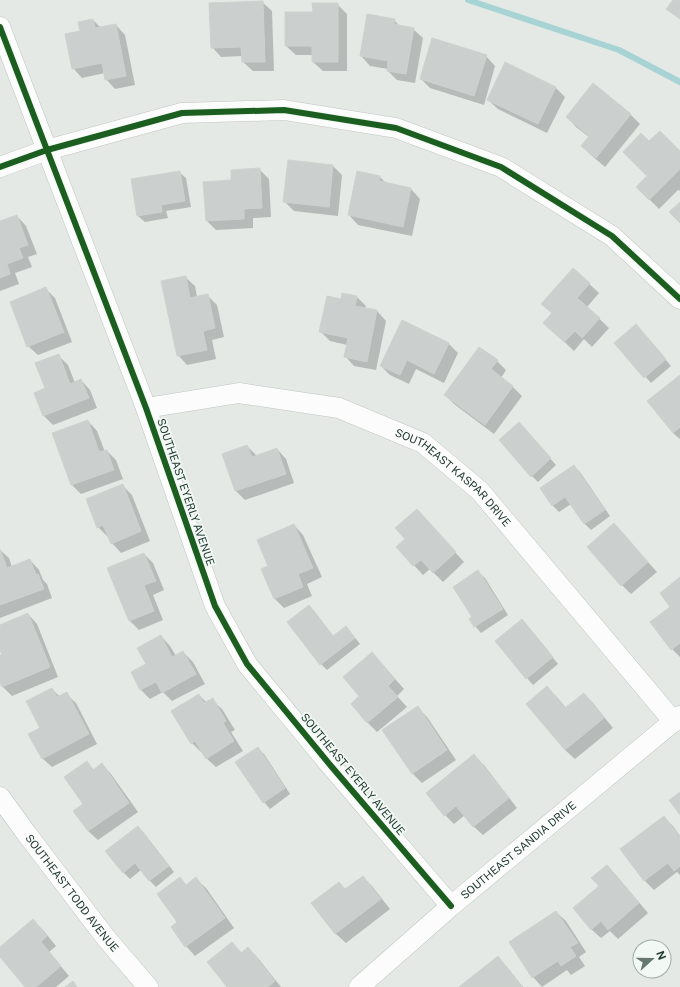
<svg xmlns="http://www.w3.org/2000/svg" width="680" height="987" font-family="'Public Sans',sans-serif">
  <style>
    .shadow { fill: #0003 }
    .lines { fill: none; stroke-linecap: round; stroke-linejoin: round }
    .stream { stroke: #a7d3d4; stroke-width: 6 }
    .building { fill: #cbd0ce; stroke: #cdd2cf }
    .minor-casing { stroke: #c1c6c3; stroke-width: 21 }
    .minor { stroke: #fbfcfb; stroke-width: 20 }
    .cycleway-casing { stroke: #f2f8f4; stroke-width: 8 }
    .cycleway { stroke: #1b5e20; stroke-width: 6 }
    .labels { text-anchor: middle; stroke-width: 3.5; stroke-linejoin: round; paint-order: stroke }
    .street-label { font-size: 11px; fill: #233b32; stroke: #f2f8f4 }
  </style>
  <rect width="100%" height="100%" fill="#e4e9e6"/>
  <path class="shadow" d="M262,2l10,9 2,60h-21l-10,-9v-6l-22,1 -9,-10z
    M337,4l10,10v57h-24l-10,-9v-7h-17l-10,-9 28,-33z
    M93,20l8,8 15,-3 9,10 10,50 -20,4 -9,-10 -1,-6 -23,5 -9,-10 8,-36z
    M394,20l7,7 12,2 10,9 -8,45 -18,-3 -9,-9v-2l-18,-3 -9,-10z
    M486,56l9,10 -11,39 -54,-17 -9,-9z
    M555,87l10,10 -18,36 -49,-24 -10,-9z
    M630,114l10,10 -35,43 -14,-12 -9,-9 7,-9 -13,-10 -9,-10z
    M649,143l31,9v39l-2,-1 -19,19 -22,-22 11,-11z
    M333,166l9,9 -4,41 -44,-5 -10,-10z
    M259,169l10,10 2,38 -18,1v10l-37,2 -9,-9 25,-40z
    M179,172l7,6 5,29 -25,4 2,7 -23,4 -7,-6z
    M358,172l22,5 7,7 24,5 9,10 -8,37 -54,-11 -9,-10z
    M17,216l9,10 11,28 -9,3 4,10 -17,6 4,11 -19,7v-69z
    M573,269l26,24 -12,14 22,21 -17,19 -8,-8 -10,12 -20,-19z
    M185,277l10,9 2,11 10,-2 10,10 7,32 -12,3 4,19 -29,6 -9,-10z
    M45,288l10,10 17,44 -34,13 -10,-9z
    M357,297l9,9 -1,3 12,2 9,10 -10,49 -22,-4 -9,-10 2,-11 -17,-4 -9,-9 20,-31z
    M402,321l47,23 9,9 -14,30 -28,-14 -7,15 -19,-9 -9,-9z
    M642,332l29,34 -20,17 -35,-40z
    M58,355l10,10 7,18 6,-3 9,10 7,18 -44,17 -9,-9 -9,-23 11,-4z
    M497,361l9,9 -5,8 11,8 10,10 -28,38 -40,-30 -9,-9z
    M680,377v62l-7,-6z
    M88,421l9,10 8,21 2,-1 9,9 7,19 -42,15 -9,-9 -19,-51z
    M525,430l31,35 -18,17 -6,-6z
    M247,446l10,10 20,-7 9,10 8,24 -49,17 -9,-9 -13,-36z
    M574,466l6,6 30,44 -19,14 -7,-7 -13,-19 -12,8 -6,-6 -12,-17z
    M122,485l10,10 18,46 -29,12 -9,-10 -3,-7 -1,1 -10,-10z
    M426,520l38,42 -21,20 -13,-13 -7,6 -26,-28z
    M614,524l43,48 -26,22 -9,-9z
    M294,525l9,10 19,42 -15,7 5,12 -28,12 -9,-9 -6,-32z
    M0,550l9,8 3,9 18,-7 9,10 4,10 4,4 5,14 -52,20z
    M144,554l9,9 11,27 -11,5 10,25 -24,10 -9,-9 -22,-52z
    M478,572l7,6 23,37 -27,18 -6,-7 -2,-9z
    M680,578v79l-8,-8 -21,-27 20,-15z
    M309,606l6,6 19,25 12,-10 6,7 8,10 -33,26 -6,-6z
    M28,614l9,10 21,53 -46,19 -10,-10 -2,-6v-24l3,-1 -3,-8v-21z
    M528,627l30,37 -25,21 -6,-7 -30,-36z
    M161,636l9,10 6,10 7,-4 10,10 12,22 -33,17 -9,-9 -13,7 -9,-9 6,-26z
    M372,653l9,10 23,26 -7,7 10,11 -30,25 -9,-9 -16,-19 9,-7z
    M547,688l10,9 9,11 18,-14 9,9 20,25 -38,31 -10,-9 -37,-46z
    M52,689l8,8 6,-3 10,9 21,41 -45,23 -10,-9 -1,-30z
    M199,695l8,8 5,-3 10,9 13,21 -4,2 12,19 -27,16 -10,-9 -4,-6h-1l-9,-9z
    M418,708l9,9 29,43 -34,23 -10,-10z
    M257,748l7,6 26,40 -20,15 -6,-7z
    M474,756l10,9 33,43 -34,27 -10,-9 -8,-11 -11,9 -9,-9z
    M86,762l8,8 8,-6 9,10 27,38 -40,28 -10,-9 -4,-27z
    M663,817l10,9 7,10v39l-3,-3 -23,18 -9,-9 -24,-32z
    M138,827l6,6 30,39 -18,15 -7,-7 -8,-10 -11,9 -7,-7z
    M607,866l9,9 32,38 -30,26 -8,-8 -9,7 -10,-9 9,-43z
    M363,877l9,9 18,23 -44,34 -10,-9 -23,-31 33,-13z
    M180,879l7,7 9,-7 10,9 28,40 -39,28 -9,-10 -7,-24z
    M556,912l10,9 20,31 -7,5 6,9 -14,9 -4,-5 -25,17 -9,-10z
    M33,921l10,9 13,16 -7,6 20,24 -13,11h-30l-26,-31v-8z
    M232,943l10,10 6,-5 9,9 24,30h-53z
    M498,957l9,10 16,20h-63z"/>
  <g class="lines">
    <path class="stream" d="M468,0l151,50 61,32"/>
  </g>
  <path class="building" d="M673,0h7v19l-14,-10z
    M263,1l2,61h-23l-1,-15 -30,1 -2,-45z
    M312,3h26v59h-26v-16h-27v-34h28z
    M367,14l28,5 -1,5 20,4 -8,46 -19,-3 1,-10 -28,-5z
    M93,19l2,9 21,-4 10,52 -21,4 -3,-17 -30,6 -7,-35 15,-3 -2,-9z
    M432,38l55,17 -13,41 -54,-17z
    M505,62l51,25 -18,37 -51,-24z
    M593,83l38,31 -35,44 -15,-12 8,-10 -23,-19z
    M660,131l20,20v18l-31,31 -13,-13 11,-11 -24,-24 18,-19 8,8z
    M288,160l45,5 -4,42 -46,-5z
    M260,168l2,40 -18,1v10l-38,2 -3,-39 28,-2v-10z
    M180,171l5,30 -24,4 1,7 -25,4 -6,-37z
    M357,171l23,5 -1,5 32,7 -8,39 -55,-12z
    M680,202v21l-11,-11z
    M17,215l11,30 -9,3 4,10 -16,6 3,10 -10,4v-57z
    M573,268l17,15 -13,15 23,20 -18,20 -7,-7 -11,11 -21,-19 9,-10 -11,-9z
    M186,276l4,22 18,-4 7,34 -12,3 4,19 -30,6 -16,-75z
    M46,287l18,45 -37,15 -17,-45z
    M342,293l15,3 -2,10 22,4 -10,52 -23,-5 4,-19 -29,-6 8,-36 14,3z
    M402,320l47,23 -15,31 -27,-14 -7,15 -20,-9z
    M636,324l30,35 -22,19 -30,-35z
    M479,347l19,13 -7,9 22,17 -28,39 -41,-30z
    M59,354l11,30 11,-5 8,19 -46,18 -9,-23 11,-5 -10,-25z
    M680,375v52l-7,6 -26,-32z
    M88,420l11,32 8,-2 7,20 -43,15 -19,-52z
    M519,422l32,36 -20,19 -32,-37z
    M247,445l5,12 25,-9 9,26 -51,17 -13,-37z
    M574,465l31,45 -21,14 -19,-27 -13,9 -12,-18z
    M123,484l18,47 -30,13 -8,-19 -6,3 -11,-29z
    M417,509l39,43 -23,21 -12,-13 -8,6 -17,-19 9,-8 -10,-11z
    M614,523l34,39 -27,24 -34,-39z
    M294,524l19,44 -15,6 5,13 -29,12 -13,-30 7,-3 -11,-26z
    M0,549l7,19 23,-9 6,16 2,-1 6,15 -44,16z
    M144,553l12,28 -12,4 10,26 -25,10 -22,-53z
    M478,570l25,39 -29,18 -5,-8 3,-2 -19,-30z
    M680,577v66l-9,7 -21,-28 20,-15 -10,-14z
    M309,605l24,31 13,-10 9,12 -35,27 -33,-43z
    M28,613l22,54 -48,20 -2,-4v-28h2l-2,-5v-25z
    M522,619l31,38 -27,22 -31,-38z
    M161,635l11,22 11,-6 13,23 -34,19 -6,-11 -16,8 -9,-18 15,-8 -9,-16z
    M372,652l23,27 -7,7 10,11 -31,26 -16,-19 8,-8 -16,-19z
    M547,686l18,22 19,-15 20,25 -39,32 -39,-46z
    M52,688l5,9 10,-5 22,42 -47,25 -14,-25 12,-6 -14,-27z
    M199,694l5,9 9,-5 13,23 -3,2 11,18 -28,18 -11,-18 -4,3 -20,-33z
    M418,706l29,44 -35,24 -30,-44z
    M258,747l27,41 -22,15 -28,-41z
    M474,754l35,44 -36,29 -17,-21 -12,10 -18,-23z
    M87,761l6,9 9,-7 27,40 -41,28 -15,-20 10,-7 -19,-27z
    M680,792v23l-11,-15z
    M664,816l16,21v15l-1,1 1,2v11l-6,5 -6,-8 -24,18 -24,-32z
    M138,826l31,40 -20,15 -14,-18 -12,10 -18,-22z
    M607,865l32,38 -31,27 -7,-9 -10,9 -18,-22 26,-22 -8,-8z
    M363,876l18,23 -46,35 -24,-31 28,-21 6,7z
    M180,877l6,8 10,-8 29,41 -40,29 -14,-20 6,-5 -20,-28z
    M556,911l22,32 -8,4 6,9 -15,10 -3,-5 -26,17 -23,-36z
    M33,919l14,17 -6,6 20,24 -25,21h-11l-25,-30v-10z
    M232,942l9,11 7,-6 27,34 -7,6h-41l-20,-25z
    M498,956l24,31h-63z
    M73,981l4,6h-12z"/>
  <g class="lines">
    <defs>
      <g id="minor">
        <path d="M0,27l47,123 99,258 69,198 32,58 84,102 120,140"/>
        <path d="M0,167l47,-17 135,-37 102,-3 112,18 105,39 111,69 68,63"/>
        <path id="s1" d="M146,408l93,-15 100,15 84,35 57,48 194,231"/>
        <path id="s2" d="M0,797l26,36 80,105 42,49"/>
        <path id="s3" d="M359,987l92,-81 229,-190"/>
      </g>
    </defs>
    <use href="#minor" class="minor-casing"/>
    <use href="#minor" class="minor"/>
    <defs>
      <path id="cycleway" d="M0,27l47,123 99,258 69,198 32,58 84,102 120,140
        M0,167l47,-17 135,-37 102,-3 112,18 105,39 111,69 68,63"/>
    </defs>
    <use href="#cycleway" class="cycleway-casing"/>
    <use href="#cycleway" class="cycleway"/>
  </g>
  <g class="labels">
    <g class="street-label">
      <text dy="4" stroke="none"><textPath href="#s1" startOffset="331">SOUTHEAST KASPAR DRIVE</textPath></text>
      <text transform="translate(186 492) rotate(71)" y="4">SOUTHEAST EYERLY AVENUE</text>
      <text transform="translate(353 774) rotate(50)" y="4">SOUTHEAST EYERLY AVENUE</text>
      <text dy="4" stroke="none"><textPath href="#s3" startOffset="210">SOUTHEAST SANDIA DRIVE</textPath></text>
      <text dy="4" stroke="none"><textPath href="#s2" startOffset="120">SOUTHEAST TODD AVENUE</textPath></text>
    </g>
  </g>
  <g transform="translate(652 959) rotate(69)"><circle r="19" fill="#f2f8f4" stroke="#9faca6"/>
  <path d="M0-3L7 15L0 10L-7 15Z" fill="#677871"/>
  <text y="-6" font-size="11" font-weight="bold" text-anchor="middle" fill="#233b32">N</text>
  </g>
</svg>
